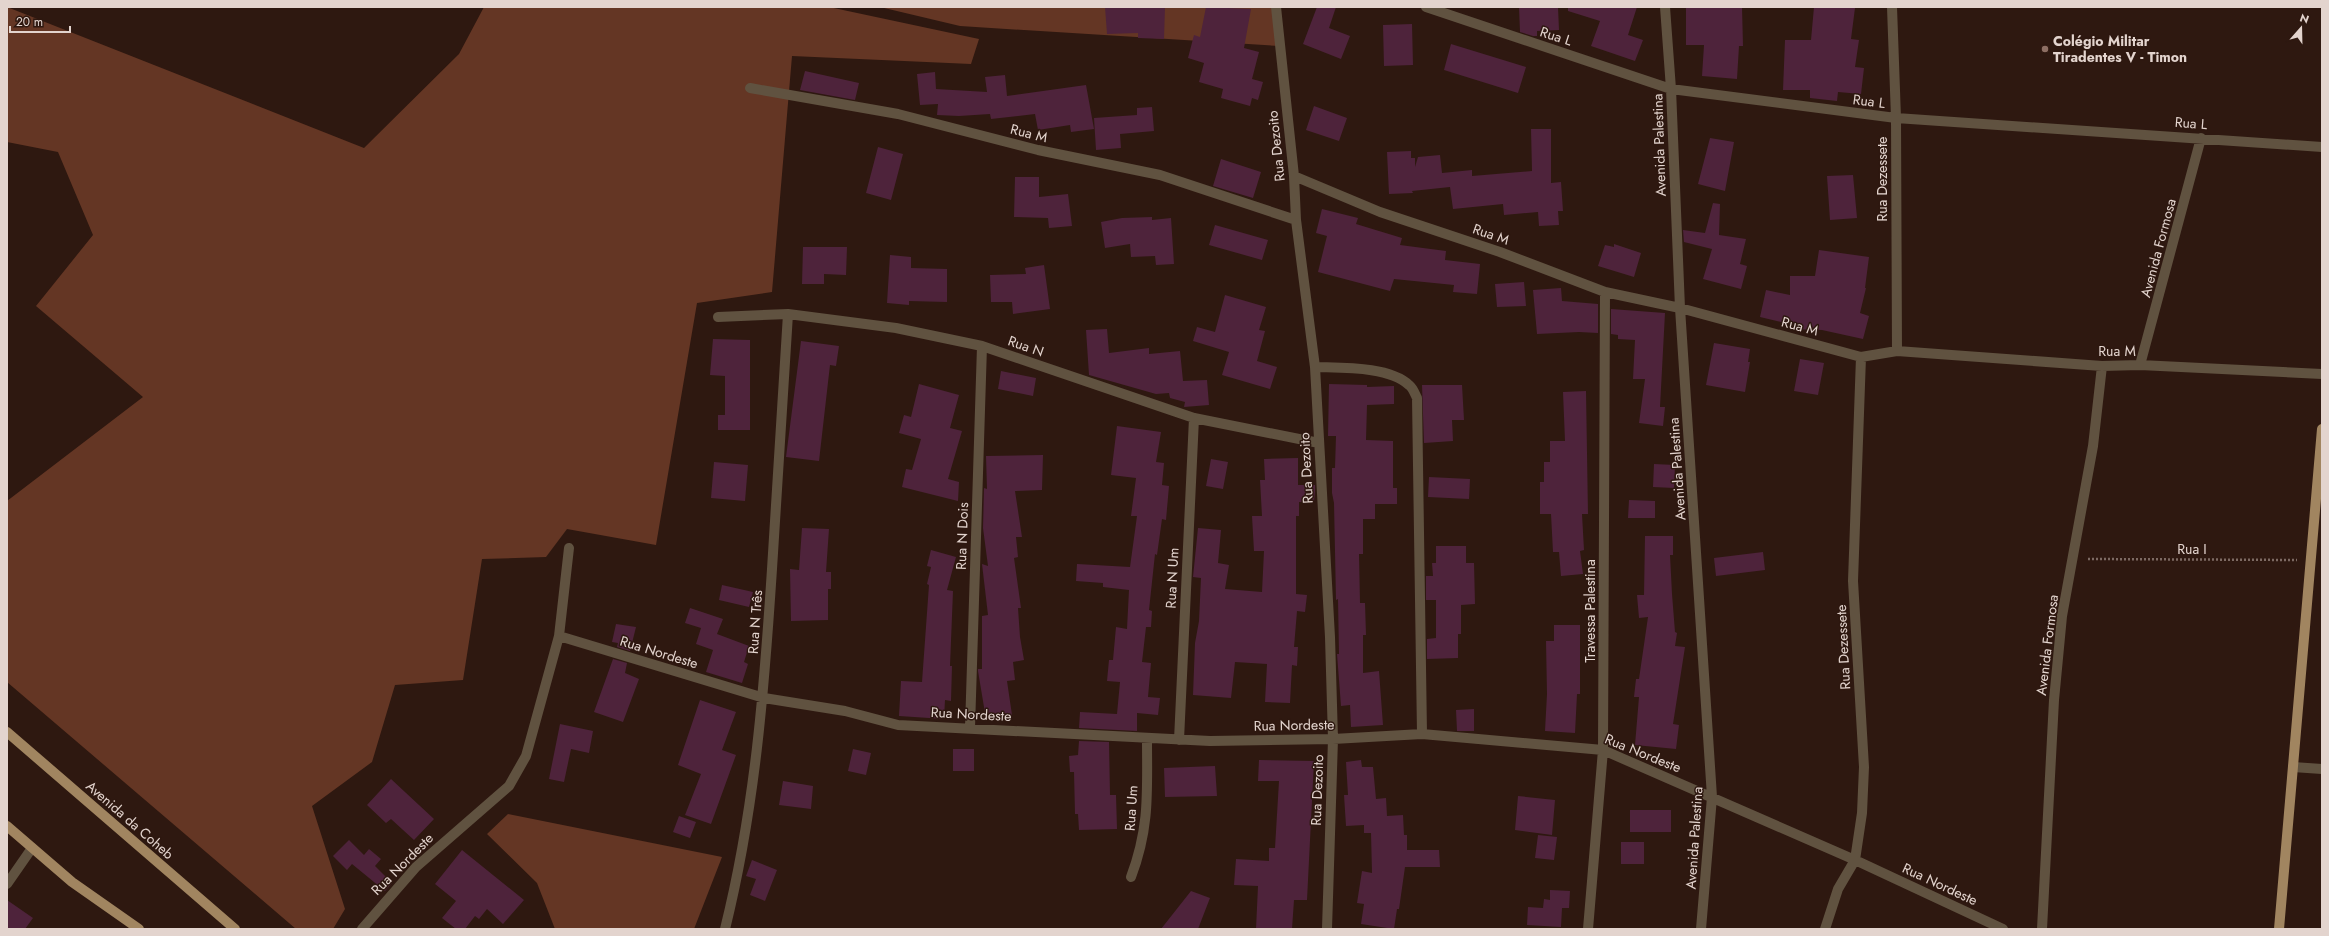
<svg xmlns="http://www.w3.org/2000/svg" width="2329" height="936" font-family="Jost,sans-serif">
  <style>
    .green { fill: #643624 }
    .building { fill: #4e233b }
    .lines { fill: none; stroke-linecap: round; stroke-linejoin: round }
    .path { stroke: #7d6a63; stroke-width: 2.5; stroke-dasharray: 2 2; stroke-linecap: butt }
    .minor { stroke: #605240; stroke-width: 10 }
    .major { stroke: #a18560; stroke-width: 10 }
    .education-dot { fill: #8d6e63; stroke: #2e1810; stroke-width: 1.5 }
    .labels { text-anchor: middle; stroke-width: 3; stroke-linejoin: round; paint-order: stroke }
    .street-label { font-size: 14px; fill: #e3d4ce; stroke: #2e1810 }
    .poi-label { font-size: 14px; font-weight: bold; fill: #e3d4ce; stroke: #2e1810; text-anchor: start }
  </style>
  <rect width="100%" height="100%" fill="#2e1810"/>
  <path class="green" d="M7,7l357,141 95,-94 25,-47h345l150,32 -8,25 -179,-8 -20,236 -75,11 -41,242 -89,-16 -21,28 -64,2 -19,121 -68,5 -23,77 -60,44 33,103 -12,20h-37l-289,-247v-181l136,-104 -107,-91 57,-71 -35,-83 -51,-10z
    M880,7h396l4,39 -320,-20z
    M508,814l214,43 -28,72h-139l-18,-46 -50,-49z"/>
  <path class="building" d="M1105,7h60l-1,32 -26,-1v-5l-31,1z
    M1206,7l45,2 -7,39 15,4 -7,27 11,3 -5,18 -6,-2 -2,8 -29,-8 2,-9 -24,-7 5,-19 -16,-5 6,-23 6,2z
    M1317,7h19l-7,21 21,8 -9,23 -38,-15z
    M1519,7h39l1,23 -22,1v5h-4l-13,-4z
    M1568,7h69l-9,28 15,5 -8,21 -44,-15 9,-25 -32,-10z
    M1686,7h56l1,39h-4l-2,33 -35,-3 2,-31h-18z
    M1814,7l41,1 -4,31 8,1 -4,27 9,1 -3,26 -23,-2 -1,9 -27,-3v-8h-27l2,-50h26z
    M1412,24l1,41 -29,1 -1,-41z
    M1451,44l75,23 -8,26 -74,-23z
    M805,71l54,12 -4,17 -55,-10z
    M935,72l1,17 51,3 -2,-15 20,-2 2,21 79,-11 8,44 -23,3 -1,-7 -32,5 -3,-16 -44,5 -1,-5 -31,2 -22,-1 1,-11 -18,1 -3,-31z
    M1314,106l33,12 -8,23 -33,-11z
    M1152,107l2,24 -34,3 1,14 -25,2 -2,-32 43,-3v-7z
    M1531,129h20v54l10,-1 2,29h-5l1,14 -20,1 -1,-14 -34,3 -1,-11 -50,5 -3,-22 -38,4 1,2 -24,1 -2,-42 24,-1v7h4v9l3,-10 22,-2 2,18 30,-3v6l60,-5z
    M1710,138l24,4 -9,49 -27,-7z
    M878,147l25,7 -12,46 -25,-7z
    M1221,159l40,13 -8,26 -40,-12z
    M1853,175l4,43 -27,2 -3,-44z
    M1015,177h24v20l29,-3 4,32 -23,2 -1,-10 -34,-1z
    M1713,203l7,1 -1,31 27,4 -6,25 7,2 -6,23 -38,-10 9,-30 -28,-7 -1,-12 22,3z
    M1322,209l36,9 -2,6 46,14 -2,7 46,6 -1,9 35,4 -3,30 -24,-2 1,-7 -60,-6 -4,12 -72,-19 9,-36 -11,-3z
    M1152,217v3l19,-2 3,46 -18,1 -1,-9 -24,1 -1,-13 -25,4 -4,-26 21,-4z
    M1215,225l53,15 -6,20 -53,-15z
    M1614,244l27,9 -7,24 -36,-11 7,-21 9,2z
    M803,247h44l-1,28 -22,-1v10h-22z
    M1819,250l50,7 -4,31h1l-6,25 9,3 -6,23 -41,-9 -32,-1v-5l-30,-7 6,-27 24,5v-19h25z
    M890,255l21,2v11l36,1v33l-38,-1v4l-22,-2z
    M1044,265l6,44 -37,5 -1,-12h-21l-1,-27 36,-1 -1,-6z
    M1524,282l2,24 -29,1 -2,-23z
    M1561,288l1,13 36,3v29l-19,-1 -42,2 -4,-44z
    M1225,295l41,12 -7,23 6,1 -8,30 20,6 -7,22 -48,-14 7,-23 -36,-11 4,-14 18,5z
    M1611,309l54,4 -5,94h5l-2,19 -24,-3 6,-44h-12l2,-39 -17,-1v-4l-7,-1z
    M1107,329l2,24 40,-5v6l31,-3 3,30 24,-1 2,25 -25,2 1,-5 -15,-4 -1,-5 -13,1 -67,-19 -3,-45z
    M713,339l37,1v90h-32v-15h7v-39l-15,-1z
    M801,341l38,5 -3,20 -6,-1 -11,96 -33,-4z
    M1714,343l36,6 -2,13h2l-5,30 -39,-7z
    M1800,359l24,4 -6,32 -24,-4z
    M1001,371l35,7 -3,18 -35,-7z
    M919,384l40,11 -9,33 12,3 -14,48 11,3 -1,19 -56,-14 4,-18 6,1 9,-31 -22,-6 5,-18 7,2z
    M1329,384l38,1v2l27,-1v18l-27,1 -1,35 27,1v47h4v16h-22v15h-12v35h-4l1,49h5l1,32h-3v38l16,-2 4,54 -32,2 -1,-22 -9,1 -4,-52h2l-1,-55 -2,1 -2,-97 -2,-10v-25h3l1,-32h-8z
    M1422,385h40l2,35h-12l1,21 -29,2z
    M1586,391l2,123h-6l2,36 -4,1 3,23 -22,2 -2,-24h-6l-2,-38h-11v-32h4v-20h6v-21h15l-2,-49z
    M1117,426l44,6 -5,30 8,1 -2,22 7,1 -3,34 -4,-1 -5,36 -2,-1 -6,56 3,1 -1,16h-5l-4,35 9,1 -3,34 12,1 -2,17 -21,-2v18l-58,-3 1,-16 37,2 3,-32 -13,-1 2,-21h4l3,-33 11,2 2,-39 -26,-3v-4l-27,-2 1,-17 53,3 7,-51h-6l5,-38 -25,-3z
    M1043,455l-1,35 -27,1 7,46h-6l2,20 -4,1 7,50h-3l2,29 4,23 -11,2 2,18 -8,1 5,34 -26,4 -8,-48v-2h4v-53l6,-1 -6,-51 6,2 -5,-38 1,-40 3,1 -1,-33z
    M1298,458v27h17v6l-1,11h-15v14h-3v78l11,1 -2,17 -8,-1 -3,36h4l-1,19 -5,-1 -2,38 -25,-1 2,-38 -32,-2 -4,36 -38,-3 2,-52 4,-22 2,-43 -8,-1 5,-49 23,2 -3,33 11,2 -4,24 37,3 2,-41h-10l-2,-35h10l-2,-36h5l-1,-21z
    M1211,459l17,3 -5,27 -17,-3z
    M714,462l34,3 -3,36 -34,-3z
    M1654,464l21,1 -1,23 -21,-1z
    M1429,477l41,2 -1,20 -41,-2z
    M1629,500l26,1v17h-27z
    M802,528l27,1 -3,43h5v17h-3v31l-37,1 -1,-52 9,1z
    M1645,536h28v19h-3l2,39 3,38 2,1 -2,13 10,1 -12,77 6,1 -3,24 -41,-4 4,-48h-5l2,-18h3l9,-62 -9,1 -2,-23h7z
    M1436,546h30v17h8l1,41 -14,1v29h-3v24l-31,1v-20l9,-1v-38h-10v-24h7l-1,-13h4z
    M931,550l25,7 -9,33 6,1 -3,75h2l-1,35 -6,-1 -1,19 -45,-3 2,-35 21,1 7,-97 -2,-1 4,-17 -4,-1z
    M1763,552l2,18 -49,6 -2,-18z
    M722,585l31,7 -4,15 -30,-7z
    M690,608l33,11 -6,15 32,12 -5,16 4,2 -6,19 -36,-11 7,-22 -17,-6 5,-16 -16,-5z
    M616,624l20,3 -6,24 -13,-4 1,-4 -6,-1z
    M1554,625h26v69h-3l-2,39 -30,-2 2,-37 -1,-53h8z
    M613,659l14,4 -2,10 14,6 -16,43 -29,-10z
    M700,700l36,12 -14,38 14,5 -25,69 -26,-9 16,-41 -23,-9z
    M1474,709v22h-17l-1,-21z
    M560,724l33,7 -4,22 -18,-4 -7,33 -15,-3z
    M1079,741l30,1 1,53h6l1,34 -38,1 -1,-16h-3l-1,-42h-4l-1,-16 9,-1z
    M853,749l18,4 -5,22 -18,-4z
    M953,749h21v22h-21z
    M1259,760l55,1 -7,139h-13l-2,29h-36l2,-43 -24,-1 2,-26 33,2v-13h6l4,-67h-21z
    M1361,760l1,7h11l3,32 10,-1 1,18 16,-1 1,20h3v15h32l1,17h-35l-6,42h-2l-3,20 -33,-5 3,-20 -7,-1 5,-32 10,2 -1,-40h-7v-8l-18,1 -2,-31h4l-2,-33z
    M1215,766l2,30 -52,1 -1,-29z
    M391,779l43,40 -20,21 -23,-21 -5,4 -19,-18z
    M783,781l30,5 -2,23 -32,-4z
    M1518,796l37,4 -3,35 -37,-5z
    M1630,810h41v22h-41z
    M679,816l17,6 -6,16 -17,-6z
    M1538,835l19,2 -3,23 -19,-2z
    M349,840l15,15 5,-6 12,10 -6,7 17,17 -7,8 -33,-27 -5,6 -14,-14z
    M1621,842h23v22h-23z
    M462,850l62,50 -21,24 -16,-15 -8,10 -4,-3 -10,13h-9l-14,-11 14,-17 -21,-17z
    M752,860l25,10 -12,31 -15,-6 6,-16 -10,-3z
    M1550,890l20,1 -1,17h-7l-1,19 -34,-2 1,-18 15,1 1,-9 6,1z
    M1191,891l19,7 -12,31h-37z
    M7,900l26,18 -8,11h-18z"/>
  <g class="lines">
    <path class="path" d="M2088,559l209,1"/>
    <path class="minor" d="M1276,7l18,169 2,44 19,147 15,270 3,102 -6,190
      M1426,7l245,82 225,29 426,29
      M1665,7l6,82 9,219 32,489 -11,132
      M1892,7l4,111 1,233
      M750,88l148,26 140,36 122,25 136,45
      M1294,176l86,36 120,40 105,40 75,16 181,49 36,-6 205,15 38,-1 182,9
      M718,317l70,-3 108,14 86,18 212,72 125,25
      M2140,365l61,-227
      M1315,367c26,1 74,-1 94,18 4,3 6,9 8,13l5,336
      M559,636l205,62 81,13 53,14 312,16 123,-2 89,-5 181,16 252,110 148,69
      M970,728l12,-382
      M1179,740l15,-322
      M2293,767l29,2
      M1131,877c19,-50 16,-86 16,-138
      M7,884l25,-36
      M362,929l54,-62 93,-81 17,-30 33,-120 10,-88
      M725,929c30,-121 39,-237 47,-360 5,-85 11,-170 16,-255
      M1588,929l15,-179 2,-458
      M1825,929l13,-40 17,-29 7,-47 2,-46 -11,-186 8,-224
      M2042,929l12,-229 8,-84 31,-170 9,-80"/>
    <path class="major" d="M7,732l228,197
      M7,826l65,56 67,47
      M2279,929l43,-500"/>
  </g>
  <circle class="education-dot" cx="2045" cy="49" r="4"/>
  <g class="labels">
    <g class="street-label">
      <text transform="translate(1556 36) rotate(18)" y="5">Rua L</text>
      <text transform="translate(1869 101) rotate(7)" y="5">Rua L</text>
      <text transform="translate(2191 123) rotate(4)" y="5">Rua L</text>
      <text transform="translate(1029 133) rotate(14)" y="5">Rua M</text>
      <text transform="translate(1659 145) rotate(-92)" y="5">Avenida Palestina</text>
      <text transform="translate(1276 146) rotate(-96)" y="5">Rua Dezoito</text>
      <text transform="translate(1882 179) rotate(-90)" y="5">Rua Dezessete</text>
      <text transform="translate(1491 234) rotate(19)" y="5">Rua M</text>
      <text transform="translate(2158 248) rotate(-75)" y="5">Avenida Formosa</text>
      <text transform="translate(1800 326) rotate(15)" y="5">Rua M</text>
      <text transform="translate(1026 346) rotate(19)" y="5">Rua N</text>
      <text x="2117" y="356">Rua M</text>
      <text transform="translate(1306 468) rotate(-93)" y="5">Rua Dezoito</text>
      <text transform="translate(1677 469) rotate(-94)" y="5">Avenida Palestina</text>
      <text transform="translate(962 536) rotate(-88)" y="5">Rua N Dois</text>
      <text x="2192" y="554">Rua I</text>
      <text transform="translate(1172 578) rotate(-87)" y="5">Rua N Um</text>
      <text transform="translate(1590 611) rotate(-90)" y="5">Travessa Palestina</text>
      <text transform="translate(755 622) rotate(-86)" y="5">Rua N Três</text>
      <text transform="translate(2047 645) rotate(-83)" y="5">Avenida Formosa</text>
      <text transform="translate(1843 647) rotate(-93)" y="5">Rua Dezessete</text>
      <text transform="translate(659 652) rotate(17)" y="5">Rua Nordeste</text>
      <text transform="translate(971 714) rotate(3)" y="5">Rua Nordeste</text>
      <text transform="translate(1294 725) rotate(-1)" y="5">Rua Nordeste</text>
      <text transform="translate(1643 753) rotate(22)" y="5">Rua Nordeste</text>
      <text transform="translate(1317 790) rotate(-88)" y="5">Rua Dezoito</text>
      <text transform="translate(1131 808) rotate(-86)" y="5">Rua Um</text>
      <text transform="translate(130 820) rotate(41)" y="5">Avenida da Coheb</text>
      <text transform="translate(1694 838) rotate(-86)" y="5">Avenida Palestina</text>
      <text transform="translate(402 864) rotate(-45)" y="5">Rua Nordeste</text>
      <text transform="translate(1940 884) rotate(25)" y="5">Rua Nordeste</text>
    </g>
    <g class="poi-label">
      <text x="2053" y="46">Colégio Militar<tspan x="2053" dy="16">Tiradentes V - Timon</tspan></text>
    </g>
  </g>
  <rect width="2329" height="936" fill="none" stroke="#e3d4ce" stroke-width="16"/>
  <g transform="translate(2301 28) rotate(20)" stroke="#2e1810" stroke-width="3" paint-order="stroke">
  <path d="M0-3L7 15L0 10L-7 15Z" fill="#e3d4ce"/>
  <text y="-6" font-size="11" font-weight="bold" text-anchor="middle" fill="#e3d4ce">N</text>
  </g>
  <path d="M10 26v6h60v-6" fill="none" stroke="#e3d4ce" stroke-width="2"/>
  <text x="16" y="26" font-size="12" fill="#e3d4ce" stroke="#2e1810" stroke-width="3" paint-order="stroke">20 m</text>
</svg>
